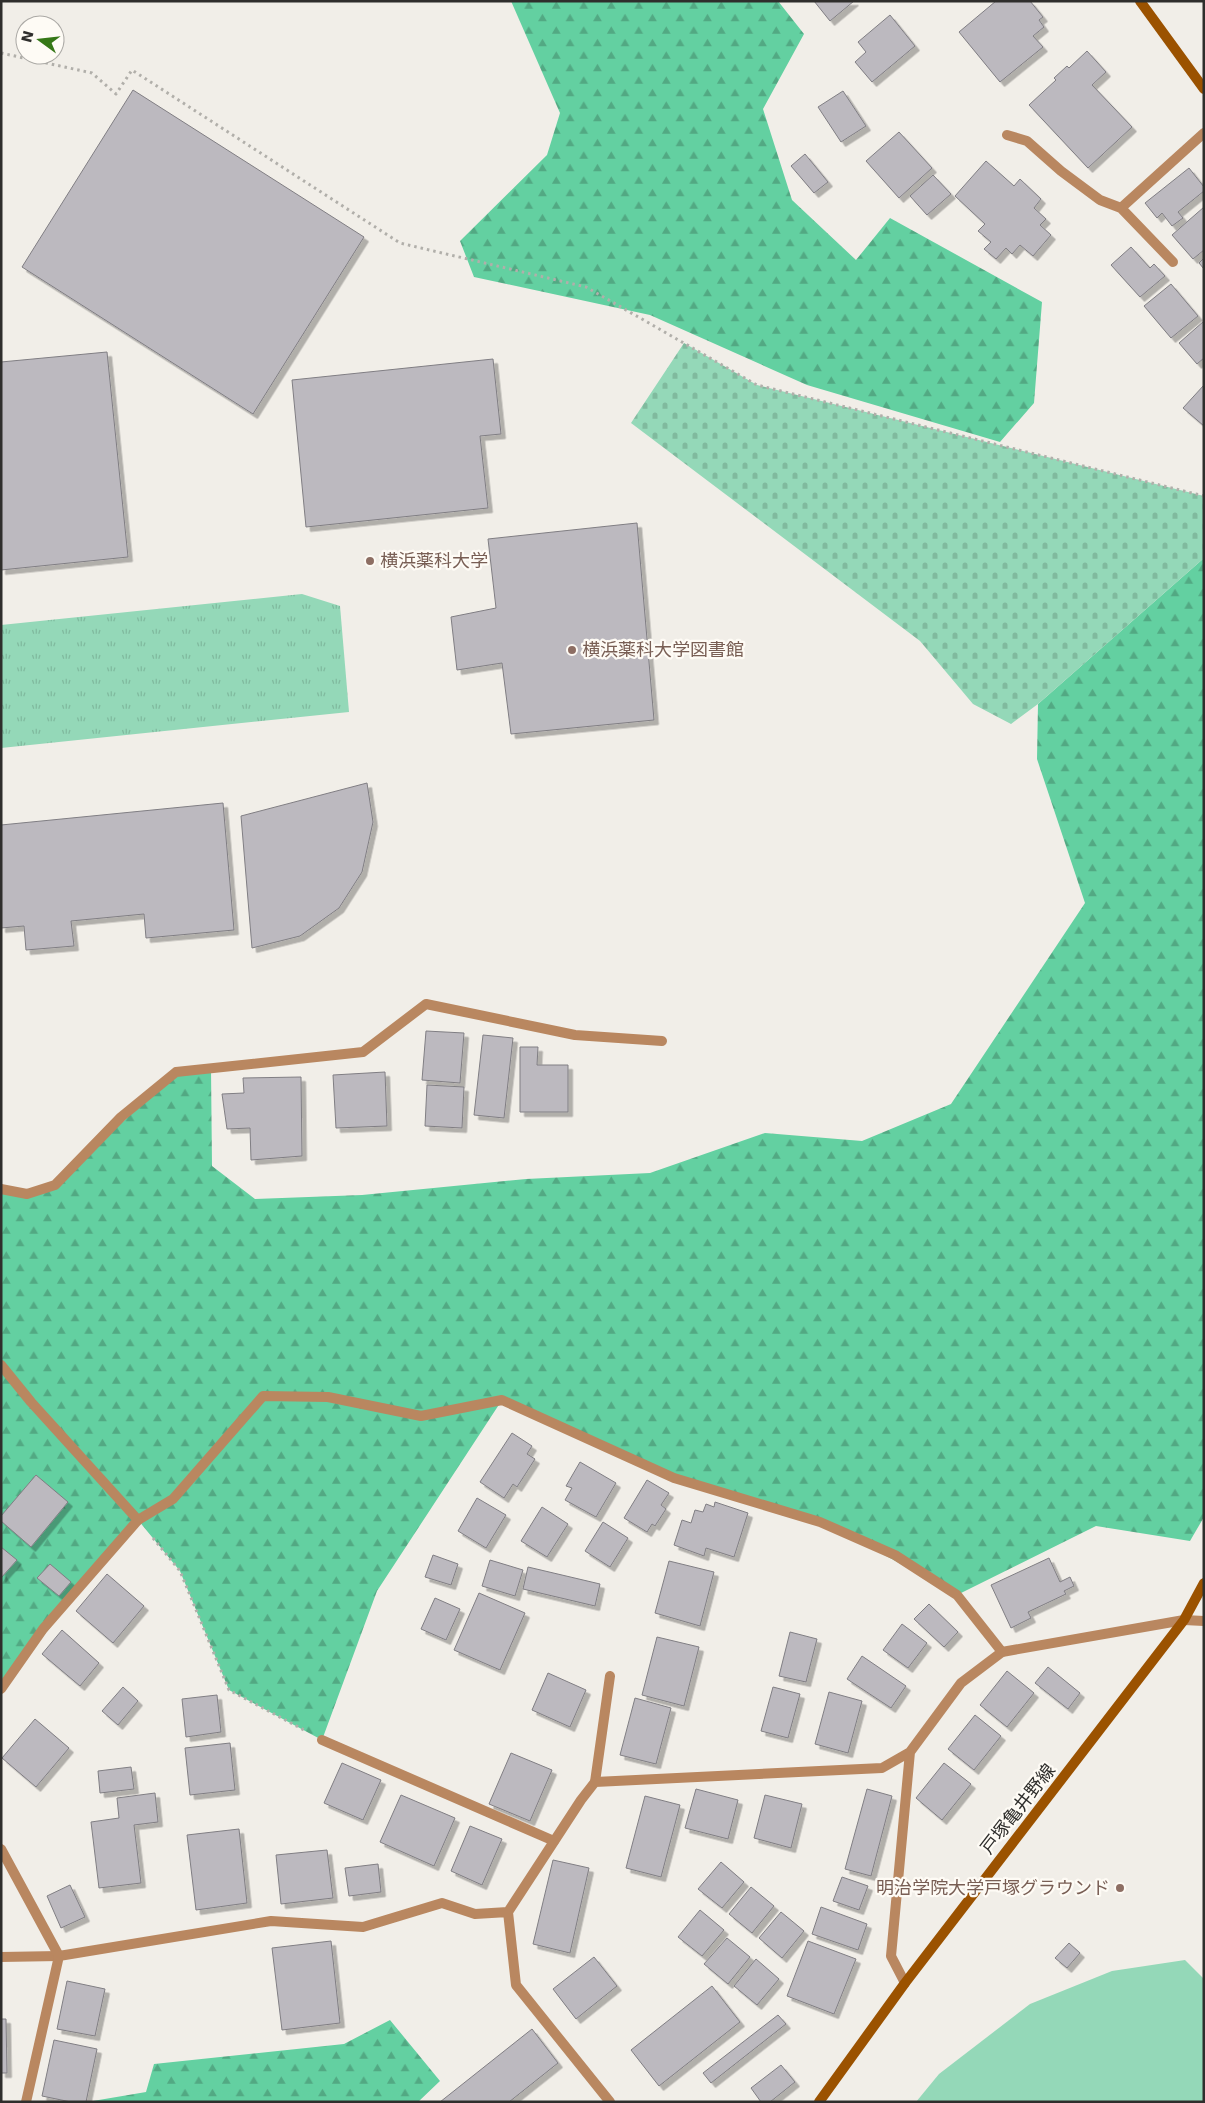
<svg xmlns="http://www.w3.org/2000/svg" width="1205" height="2103" font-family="'DejaVu Sans','Noto Sans JP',sans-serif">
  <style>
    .grass { fill: url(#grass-tufts) }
    .forest { fill: url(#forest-firs) }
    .cemetery { fill: url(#cemetery-stones) }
    .garden { fill: #94d8b8 }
    .building { fill: #bcb9bf; stroke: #807e83; filter: url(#shadow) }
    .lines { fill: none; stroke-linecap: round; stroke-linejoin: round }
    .path { stroke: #b1afaa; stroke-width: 3; stroke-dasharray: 2.5 4; stroke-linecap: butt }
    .service { stroke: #b98760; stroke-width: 10 }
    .minor { stroke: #b98760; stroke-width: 10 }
    .tertiary { stroke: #b98760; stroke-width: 10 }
    .secondary { stroke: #9b5200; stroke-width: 10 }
    .education-dot { fill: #8d6e63; stroke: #fefbf5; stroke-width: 2 }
    .labels { text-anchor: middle; stroke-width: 4.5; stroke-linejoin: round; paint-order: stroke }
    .education-label { font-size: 18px; fill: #785e54; stroke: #fefbf5; text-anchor: start }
    .street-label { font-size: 18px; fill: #2f2e2c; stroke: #fefbf5 }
  </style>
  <defs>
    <pattern id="grass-tufts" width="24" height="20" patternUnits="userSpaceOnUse" patternTransform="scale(1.25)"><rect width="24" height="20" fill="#94d8b8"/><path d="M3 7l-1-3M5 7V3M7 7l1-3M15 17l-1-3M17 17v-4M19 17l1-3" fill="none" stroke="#80ba9e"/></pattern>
    <pattern id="forest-firs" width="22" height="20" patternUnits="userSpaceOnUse" patternTransform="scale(1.25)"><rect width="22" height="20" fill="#63d0a1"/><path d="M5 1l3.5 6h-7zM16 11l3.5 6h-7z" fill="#52a983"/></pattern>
    <pattern id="cemetery-stones" width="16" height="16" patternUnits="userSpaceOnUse" patternTransform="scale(1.25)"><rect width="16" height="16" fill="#94d8b8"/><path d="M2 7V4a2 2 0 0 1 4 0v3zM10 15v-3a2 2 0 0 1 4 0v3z" fill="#80ba9e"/></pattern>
    <filter id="shadow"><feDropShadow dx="4.5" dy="4.5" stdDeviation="0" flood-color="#0004"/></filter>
  </defs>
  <rect width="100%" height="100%" fill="#f1eee8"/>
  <path class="grass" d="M302,594l38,12 9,106 -348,36v-123z"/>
  <path class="forest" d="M511,1h267l26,33 -41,75 29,91 64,60 34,-42 152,84 -8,101 -34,39 -193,-57 -157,-70 -176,-38 -14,-36 87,-86 13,-42z
    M1204,558v959l-14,24 -94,-15 -139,69 -116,-64 -167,-53 -172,-78 -125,191 -55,149 -93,-50 -49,-119 -42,-51 -134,164 -3,5v-500l26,5 28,-9 121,-113 35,-3 1,97 43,33 107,-4 164,-16 124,-6 115,-40 97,8 89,-37 134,-201 -48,-144 1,-55z
    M390,2020l50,61 -22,21h-331l59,-10 8,-28 190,-20z"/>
  <path class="cemetery" d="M684,343l73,42 447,111v62l-166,146 -27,20 -38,-20 -53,-63 -289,-218z"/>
  <path class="garden" d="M1185,1960l19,19v123h-288l23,-28 91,-70 82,-33z"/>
  <path class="building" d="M814,1h40l-24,20z
    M996,1h34l13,16 -4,3 5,7 -11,9 10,11 -43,35 -41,-50z
    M890,15l25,31 -43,36 -17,-20 11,-10 -8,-10z
    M1087,51l19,21 -14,13 40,42 -44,41 -59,-63 27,-25 -2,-2 13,-12 2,2z
    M133,90l231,147 -111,177 -231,-147z
    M843,91l23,35 -25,16 -23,-35z
    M899,132l33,36 -33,30 -33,-37z
    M805,154l23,28 -14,11 -23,-27z
    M986,161l28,25 6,-7 21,20 -7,9 12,11 -6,6 11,10 -18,21 -13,-11 -8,9 -6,-6 -10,11 -12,-10 7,-7 -13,-11 7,-7 -30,-28z
    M1189,168l15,19v4l-26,21 5,6 -11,8 -10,-13 -5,5 -12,-15z
    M933,175l18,19 -24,21 -17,-19z
    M1204,207v43l-11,9 -21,-24z
    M1131,247l19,21 4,-4 11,12 -25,21 -29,-32z
    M1204,258v11l-5,-6z
    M1171,284l27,32 -27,22 -27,-32z
    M1204,321v37l-7,6 -18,-21z
    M107,352l21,205 -127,13v-208z
    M493,359l8,75 -21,2 8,72 -182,19 -14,-147z
    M1204,385v41l-21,-18z
    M637,523l17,197 -143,14 -9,-71 -45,7 -6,-53 45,-9 -8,-69z
    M367,783l6,39 -11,50 -23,36 -39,28 -48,12 -11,-132z
    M223,803l11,127 -88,8 -2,-24 -73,7 3,25 -48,4 -2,-24 -23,2v-103z
    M426,1031l38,2 -4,50 -38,-3z
    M483,1035l30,3 -9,80 -30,-3z
    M520,1047h18l-1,18h31v47h-48z
    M385,1072l2,54 -51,2 -3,-53z
    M301,1077l1,79 -51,4 -1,-32 -23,1 -5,-35 22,-1 -1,-15z
    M427,1085l37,2 -2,41 -37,-2z
    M512,1433l20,13 -5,8 8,5 -18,28 -4,-3 -9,14 -24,-16z
    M580,1462l36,21 -20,34 -31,-17 7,-12 -6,-2z
    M36,1475l32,27 -37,45 -30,-26v-5z
    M647,1480l22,13 -8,12 5,4 -11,17 -3,-2 -5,8 -23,-14z
    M477,1498l29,17 -20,33 -28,-17z
    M715,1502l33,11 -14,44 -28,-9 -2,8 -30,-11 8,-25 9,3 4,-13 8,2 3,-8 8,3z
    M542,1507l26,17 -21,33 -26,-16z
    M603,1522l25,16 -18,29 -25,-16z
    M1,1547l16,13 -16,18z
    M433,1555l25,9 -7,21 -26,-8z
    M1049,1558l11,24 10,-5 4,9 -10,5 2,3 -38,18 3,6 -20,10 -20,-43z
    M490,1560l33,10 -8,26 -33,-10z
    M669,1561l45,11 -14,54 -45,-13z
    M50,1564l21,18 -12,14 -22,-18z
    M528,1567l72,17 -5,22 -72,-17z
    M107,1574l37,32 -31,37 -37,-32z
    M479,1593l46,20 -25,57 -46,-20z
    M435,1598l25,11 -14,31 -25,-11z
    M929,1604l29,28 -14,15 -30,-28z
    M902,1624l25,19 -19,25 -25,-18z
    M62,1630l37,33 -19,23 -38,-32z
    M790,1632l27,7 -11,43 -27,-6z
    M657,1637l42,10 -15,59 -42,-11z
    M862,1656l44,30 -15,22 -44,-29z
    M1048,1667l32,26 -12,16 -33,-26z
    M1007,1671l27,22 -27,34 -27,-22z
    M548,1673l38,17 -16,37 -38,-17z
    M123,1687l15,14 -20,24 -16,-14z
    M773,1687l27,7 -12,44 -27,-7z
    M829,1692l33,9 -14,52 -33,-9z
    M217,1695l4,37 -35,5 -4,-38z
    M635,1698l36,10 -15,56 -36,-9z
    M975,1715l26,21 -27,34 -26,-21z
    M35,1719l34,29 -33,39 -34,-29z
    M230,1743l5,47 -45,5 -5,-47z
    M511,1753l41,17 -22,51 -41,-17z
    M342,1763l39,17 -18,40 -39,-17z
    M944,1763l27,21 -29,36 -26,-22z
    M131,1767l3,22 -34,4 -2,-22z
    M696,1789l42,11 -10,39 -43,-11z
    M867,1789l25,7 -21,80 -26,-7z
    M155,1793l3,29 -24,3 7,58 -42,5 -8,-66 28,-4 -2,-20z
    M401,1795l54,23 -21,48 -54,-24z
    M765,1795l37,9 -11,44 -37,-10z
    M645,1796l35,9 -19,72 -35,-9z
    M470,1826l32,13 -20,46 -31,-14z
    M239,1829l8,74 -51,7 -9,-75z
    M327,1850l6,48 -52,6 -5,-49z
    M553,1860l36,8 -19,85 -37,-9z
    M721,1862l23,20 -22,26 -24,-19z
    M378,1864l3,28 -32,4 -4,-28z
    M842,1877l26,9 -9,24 -26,-9z
    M70,1885l15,32 -24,11 -14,-32z
    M751,1887l23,19 -22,27 -23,-19z
    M821,1907l46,17 -9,26 -46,-16z
    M700,1910l24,20 -22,26 -24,-19z
    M781,1912l23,19 -22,27 -23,-20z
    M727,1938l23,19 -22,27 -24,-20z
    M331,1941l9,82 -58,7 -10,-82z
    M808,1941l48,18 -22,55 -47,-18z
    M1069,1943l11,10 -13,15 -12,-10z
    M594,1957l23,29 -41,33 -23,-30z
    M756,1959l23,20 -22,26 -23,-19z
    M67,1981l38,8 -10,47 -38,-7z
    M712,1986l28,36 -81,64 -28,-36z
    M778,2015l8,9 -75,59 -8,-10z
    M1,2019h5l1,54h-6z
    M532,2029l26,34 -49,39h-69z
    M54,2040l43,9 -11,53h-15l-29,-6z
    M781,2065l14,17 -25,20h-9l-10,-14z"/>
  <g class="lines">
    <path class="path" d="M1,53l91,20 24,21 16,-24 268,173 186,44 171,98 447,111
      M153,1538l27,33 49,119 75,40"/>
    <path class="service" d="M138,1520l35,-21 90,-103 65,1 93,19 81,-16 172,78 146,44 75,33 62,40 45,57
      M322,1740l232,101
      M595,1782l15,-106
      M1,1957l58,-1"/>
    <path class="minor" d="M1007,135l20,6 34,30 39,29 21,8
      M1173,262l-52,-54 83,-75
      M1,1189l26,5 28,-9 66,-68 55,-45 187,-20 63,-48 149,31 87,6
      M1,1365l30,37 107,118 -95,109 -42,60
      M1,1849l58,107 212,-35 92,6 79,-24 33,11 33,-2
      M905,1983l-14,-27 19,-204 51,-69 41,-31 182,-32
      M26,2102l33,-146
      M610,2102l-94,-117 -8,-73 73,-112 14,-18 287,-14 28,-16"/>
    <path class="tertiary" d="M1184,1620l20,1"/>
    <path class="secondary" d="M1140,1l64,88
      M819,2102l86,-119 279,-363 20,-37"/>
  </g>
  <g class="education-dot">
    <circle cx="370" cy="561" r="5"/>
    <circle cx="572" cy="650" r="5"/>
    <circle cx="1120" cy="1888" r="5"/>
  </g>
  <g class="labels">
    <g class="education-label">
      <text x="380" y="567">横浜薬科大学</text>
      <text x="582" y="656">横浜薬科大学図書館</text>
      <text x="1110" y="1894" text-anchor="end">明治学院大学戸塚グラウンド</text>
    </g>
    <g class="street-label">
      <text transform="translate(1018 1809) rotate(-52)" y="6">戸塚亀井野線</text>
    </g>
  </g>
  <rect width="1205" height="2103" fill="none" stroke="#2f2e2c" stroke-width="5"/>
  <g transform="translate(40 40) rotate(285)"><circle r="24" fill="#fefbf5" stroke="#aba9a5"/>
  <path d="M0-4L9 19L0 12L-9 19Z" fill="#357716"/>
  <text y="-8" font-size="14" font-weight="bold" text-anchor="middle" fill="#2f2e2c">N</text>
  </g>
</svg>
